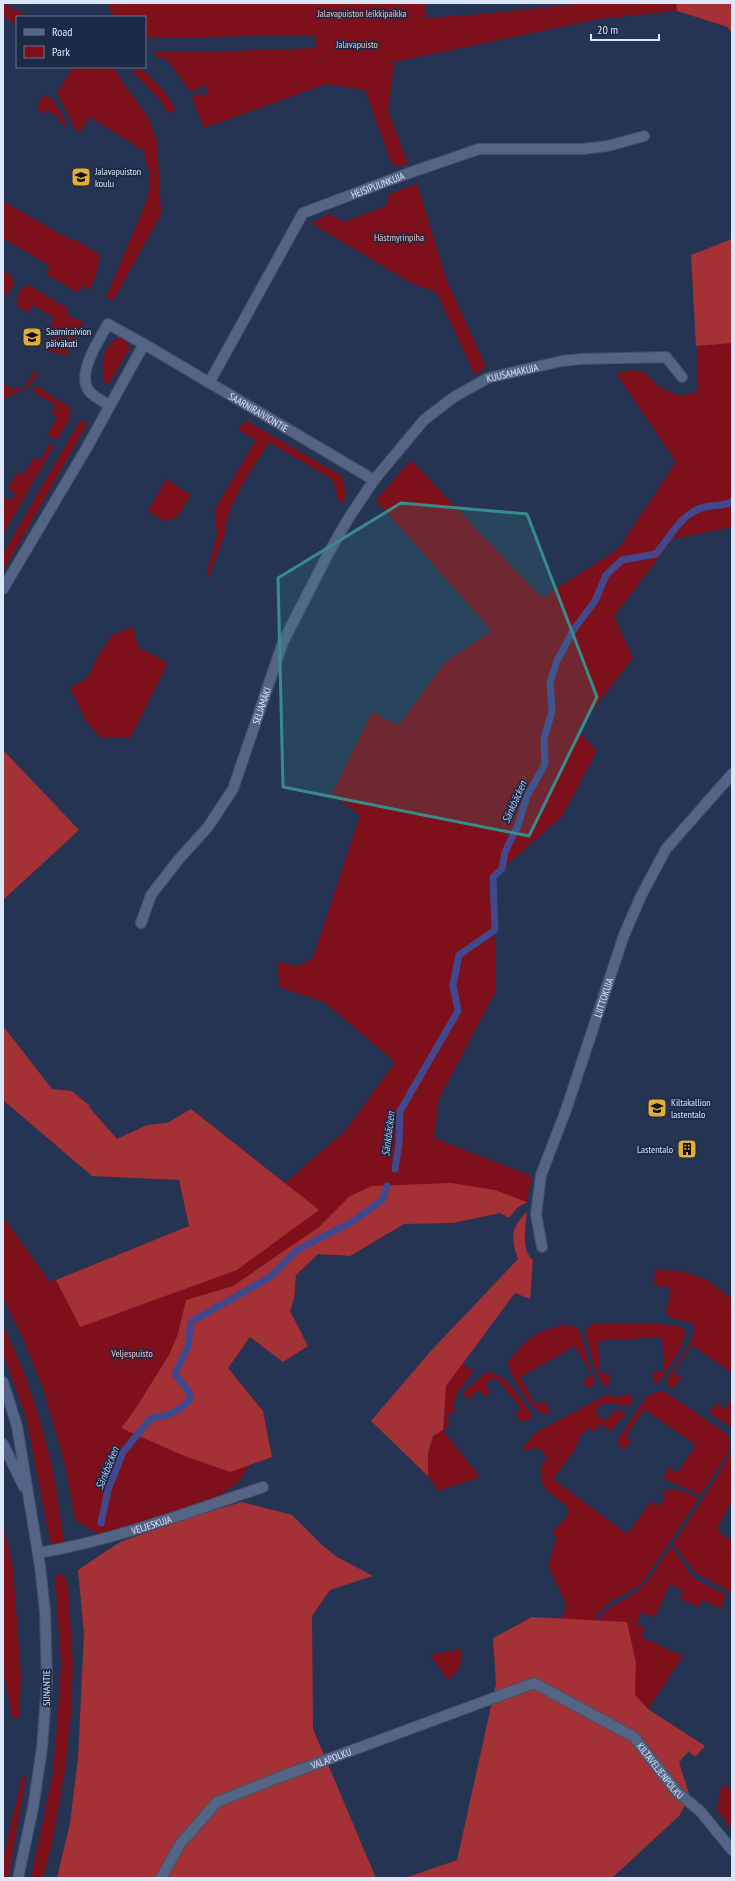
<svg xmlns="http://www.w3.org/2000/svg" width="735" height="1881" font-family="'PT Sans Narrow',sans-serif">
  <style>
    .green { fill: #7e101c }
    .forest { fill: #a43135 }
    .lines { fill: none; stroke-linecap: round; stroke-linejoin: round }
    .stream { stroke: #42488e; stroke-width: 7 }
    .minor-casing { stroke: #445069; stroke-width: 12 }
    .tertiary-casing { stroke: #445069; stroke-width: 12 }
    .minor { stroke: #536485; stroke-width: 10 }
    .tertiary { stroke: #536485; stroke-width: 10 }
    .marked { fill: #388c8a; fill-opacity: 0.2; stroke: #388c8a; stroke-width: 3; stroke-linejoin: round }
    .labels { text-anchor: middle; stroke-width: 3.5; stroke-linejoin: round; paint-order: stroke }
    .park-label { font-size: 10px; fill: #fcbeba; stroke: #1b2a46 }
    .poi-label { font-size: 10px; fill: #dce6f9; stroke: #1b2a46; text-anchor: start }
    .street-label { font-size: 10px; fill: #dce6f9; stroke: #1b2a46 }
    .water-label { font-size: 11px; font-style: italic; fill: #adc6f5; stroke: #1b2a46 }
  </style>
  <rect width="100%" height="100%" fill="#253452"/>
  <path class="green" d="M3,3h1l23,14h-10v8l-14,-9z
    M110,3h315l1,15 56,-4 102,-11h148v31l-4,-7 -51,-16 -78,8 -205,43 -6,49 20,53 -13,3 -5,-8 -25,-69 -39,-6 -122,44 -12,-30 5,-4 10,1 -1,-10 -13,6 -4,-1 -21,-29 -13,-6 1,-3h45l115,-4 -1,-13 -170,3v-21h-30l-5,-6z
    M73,67h41l9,16 25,34 9,24 4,73 -48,87 -7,-4 41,-97 3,-19 -1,-11 -5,-13 3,-4 -57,-36 -10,15 -4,-2 -19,-37z
    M135,68c12,1 35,29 40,40l-3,5 -5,-1 -6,-11 -28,-29z
    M44,95l10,5 14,27 -10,-6 2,-3 -14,-8 -2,4 -8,-6z
    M417,184l30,97 39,86 -11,8 -39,-83 -25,-9 -100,-60 19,-9 14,8 42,-16 3,-12z
    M3,201l68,39h5l23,14c1,13 -4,24 -9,36l-7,-5 -5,8 -32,-19 4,-8 -47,-28z
    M732,239v288l-59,12 -59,77 19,42 -56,72 20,21 -35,65 -69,61 3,114 -57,107 -5,40 98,38 -5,26 -10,6 -8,10 -9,-5 -47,10 -49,1 -54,32 -32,-2 -22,21 -2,24 -4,12 18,35 -25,16 -33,-25 -22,31 35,43 9,46 -23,8 -10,17 -22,15 -108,37 -10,1 -24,-15 -10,-55 -21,-74 -22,-55 -19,-38v-81l47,65 139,-56 -22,-103 24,-14 94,74 60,-52 50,-69 -71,-60 -45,-15 -1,-25 20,4 15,-8 47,-143 -28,-21 40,-82 27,13 47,-64 46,-30 -116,-131 35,-40 131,138 76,-49 58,-87 -60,-89 13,-3 15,2 15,15 21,9 17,-4 1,-32 -7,-105z
    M3,271l10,6 -2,4 4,2 -8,12 -4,-2z
    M27,284l42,25 -3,5 18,9 -17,32 -16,-3 -8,-4 13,-18 -6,-4 4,-8 -21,-13 -5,8 -12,-7 3,-4 -3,-2 6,-13 2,1z
    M121,337c7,2 8,5 8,12l-21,36 -4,-3c-3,-17 -2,-39 17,-45z
    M34,371l4,3 -9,13 -26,12v-16l11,7 3,-3 6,3z
    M37,386l34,22 -2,12 -12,20 -10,-5 10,-18 -6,-4 5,-8 -23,-13z
    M245,420l97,56c2,9 6,20 0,27l-4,-2 -5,-21 -64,-38c-12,20 -45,66 -43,88l-17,47 -3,-1 11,-41 -2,-26 41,-69 -18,-10z
    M83,421l4,3 -84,147v-17l76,-132z
    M50,443l4,3 -51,88v-38l8,5 4,-8 -7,-5 9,-16 7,3 10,-18 6,4z
    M166,479l25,16 -15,23 -12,3 -16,-10z
    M133,627l5,20 30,16 -37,74h-31l-14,-16 -16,-33 18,-11 9,-19 15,-23z
    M655,1270l28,1 24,9 25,19v74l-40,-28 -19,27 8,6 -7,10 -7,-2c-2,-18 31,-40 27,-62 -9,-5 -25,-1 -29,-14l4,-8v-15l-15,-1z
    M652,1323l25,3 7,3 2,4 -6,16 -20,32 -3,2 -3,-1 -1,-10 11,-1 -2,-34 -64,4 2,33h10v11l-6,1c-10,-13 -15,-40 -19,-56l7,-6z
    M3,1325c23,47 39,96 50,147 5,23 7,47 11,70l-12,3 -2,-4 -24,-124 -23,-63z
    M564,1325h6l9,4 14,47v10l-4,3 -6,-8 9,-6 -17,-29 -55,31 16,28 8,-4 6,10 -2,3h-6c-11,-7 -34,-40 -34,-53 21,-23 24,-29 56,-36z
    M462,1363l11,9c-7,10 -23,25 -18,38l-9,8 5,6 -8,6 37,47 -42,14 -10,-15v-23l15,-47 3,-20z
    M490,1372c19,5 30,27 42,42l-1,5 -9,3 -7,-8 6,-6 -26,-31 -10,8 5,7 -5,5 -6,-7 -11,9 -5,-4v-2l21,-19z
    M661,1391l6,2 60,41c4,7 4,11 1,19l-27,42 -37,-16v-3l5,-9 8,6 19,-28 -52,-36 -18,27 5,4 -6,9 -6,-2 -1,-8 29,-43z
    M627,1394l6,4c0,15 -16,4 -24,5 -4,0 -7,1 -10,3l-4,7 11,8 9,-11 10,2v2l-14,17 -11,-7 -5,8 -6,-4 -8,6 -6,15 -22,30 74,55 24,-33 8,5 7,-10 -4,-3c10,-9 27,1 37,5l-58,87 -31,17 -11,10 -4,9 -33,-2 4,-15 -18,-38 8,-28 -3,-5c6,-13 15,-11 15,-26l-22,-17 -5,-9 1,-11 -1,-4 6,-7 -4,-8 -8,-3 -14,3 14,-18 69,-37 4,-1 11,2z
    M732,1399v29l-23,-15 7,-10 9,6z
    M732,1451v49l-14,27 1,5 13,9v52l-36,-20 -23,-29 30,-45z
    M3,1525l10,42 8,110 -2,40h-7l-9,-47z
    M671,1546l19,28 7,6 29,15 -5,14 -19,-9 -3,7 -19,-8 3,-8 -13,-7 -15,33 -13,-5 -6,12 9,4 -4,9 42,19 -35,53 -13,-14 1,-32 -38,-42c10,-19 31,-20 44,-34 11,-11 20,-28 29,-41z
    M64,1574l4,11 5,81 -2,48 -7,63 -13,71 -8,30h-12l22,-106 5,-59 3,-50 -6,-88z
    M462,1649c0,15 -2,22 -14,31l-18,-25z
    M22,1776l4,1 -18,101h-5v-19z
    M724,1785l8,6v39l-15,-21 4,-21z"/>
  <path class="forest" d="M676,3h56v31l-4,-7 -51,-16z
    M732,239v104l-36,3 -5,-91z
    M3,750l76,80 -76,70z
    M3,1026l49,63 20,2 18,15 -1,1 28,32 30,-14 20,-2 24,-14 128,101 -82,60 -157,57 -24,-47 133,-54 -10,-46 -87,-4 -89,-76z
    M451,1183l44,7 32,12 -10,6 -8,10 -9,-5 -47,10 -49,1 -54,32 -32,-2 -22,21 -2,24 -4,12 18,35 -25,16 -33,-25 -22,31 35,43 9,46 -42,15 -48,-17 -61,-27 13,-17 35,-56 9,-21 8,-34 47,-14 86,-59 31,-31 22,-10z
    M527,1212c-1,14 -7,37 6,48l-3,39 -15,-6 -69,93 -3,44 -10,6 -5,17v23l-57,-55 58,-68 89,-94c-7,-19 -8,-32 9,-47z
    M242,1502l50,13 30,30 15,12 36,19 -43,14 -18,26 1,113 63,149h-319l13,-55 8,-64 6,-125 -6,-64 42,-28 70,-25z
    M532,1617l95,5 9,41 -1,32 13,14 57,37 -10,11 -6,-6 -10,11 11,35 -11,19 -67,62h-207l52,-18 39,-176 -3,-46z"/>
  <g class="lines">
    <path class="stream" d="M395,1169l4,-26 1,-32 58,-100 -5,-26 6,-30 36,-25 -2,-53 9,-8 3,-17 13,-27 9,-29 18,-32 -1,-25 8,-28 -2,-29 7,-21 17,-32 21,-28 11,-26 16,-15 34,-6c14,-17 27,-43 49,-47 9,-2 18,-1 27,-5
      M101,1523l7,-33 15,-38 28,-34c18,-2 26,-5 39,-19l-1,-7 -14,-18 13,-28 3,-24 79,-45 27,-27 58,-30 27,-20 5,-14"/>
    <defs>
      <g id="minor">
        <path id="s1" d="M209,383l94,-170 103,-39 73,-25h104l25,-3 36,-10"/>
        <path d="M109,405c-7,-4 -15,-8 -20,-14 -13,-17 10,-51 19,-67l36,20"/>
        <path id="s2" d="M3,589l83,-140 58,-105 230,136"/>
        <path id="s3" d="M141,923l10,-28 28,-36 29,-32 25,-38 50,-147 45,-88 20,-35 26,-39 50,-60 30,-23 34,-19 74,-17 19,-2 85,-2 16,20"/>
        <path id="s4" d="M542,1247l-6,-33 5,-39 25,-65 58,-175 17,-39 25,-47 66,-75"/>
        <path id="s5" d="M38,1553c77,-13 151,-41 225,-66"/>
        <path id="s6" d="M161,1878l19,-34 37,-42 55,-22 262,-97 100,54 43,55 23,19 32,39"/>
      </g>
      <path id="tertiary" d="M3,1382l14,44 23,140 5,46 2,70 -5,66 -9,60 -15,70
        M3,1444l21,43"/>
    </defs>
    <use href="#minor" class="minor-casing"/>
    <use href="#tertiary" class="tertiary-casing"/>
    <use href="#minor" class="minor"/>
    <use href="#tertiary" class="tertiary"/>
  </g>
  <path class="marked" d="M401,503l126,11 70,183 -68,139 -246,-49 -5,-209z"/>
  <defs>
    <symbol id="school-square" viewBox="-11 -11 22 22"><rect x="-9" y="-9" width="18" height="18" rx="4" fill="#e4ae35" stroke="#1b2a46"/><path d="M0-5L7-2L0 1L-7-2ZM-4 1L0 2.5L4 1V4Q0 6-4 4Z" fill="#111"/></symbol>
    <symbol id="building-square" viewBox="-11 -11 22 22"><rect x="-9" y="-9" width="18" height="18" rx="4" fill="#e4ae35" stroke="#1b2a46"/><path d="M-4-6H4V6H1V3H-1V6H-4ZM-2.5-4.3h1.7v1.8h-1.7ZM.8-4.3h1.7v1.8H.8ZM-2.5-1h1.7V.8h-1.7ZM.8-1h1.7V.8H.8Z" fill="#111"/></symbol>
  </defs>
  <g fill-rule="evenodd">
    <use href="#school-square" x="70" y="166" width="22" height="22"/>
    <use href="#school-square" x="21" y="326" width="22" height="22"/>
    <use href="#school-square" x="646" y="1097" width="22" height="22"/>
    <use href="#building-square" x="676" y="1138" width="22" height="22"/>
  </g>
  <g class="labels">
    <g class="park-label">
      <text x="362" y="17">Jalavapuiston leikkipaikka</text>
      <text x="357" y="48">Jalavapuisto</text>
      <text x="399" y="241">Hästmyrinpiha</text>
      <text x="132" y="1357">Veljespuisto</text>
    </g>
    <g class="poi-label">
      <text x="95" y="175">Jalavapuiston<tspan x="95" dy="12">koulu</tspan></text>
      <text x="46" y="335">Saarniraivion<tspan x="46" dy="12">päiväkoti</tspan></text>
      <text x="671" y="1106">Kiltakallion<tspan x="671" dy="12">lastentalo</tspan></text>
      <text x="673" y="1153" text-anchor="end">Lastentalo</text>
    </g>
    <g class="street-label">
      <text dy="4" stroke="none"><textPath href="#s1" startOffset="274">HEISIPUUNKUJA</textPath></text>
      <text dy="4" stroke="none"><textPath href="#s3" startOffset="685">KUUSAMAKUJA</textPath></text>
      <text dy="4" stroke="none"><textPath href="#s2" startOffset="416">SAARNIRAIVIONTIE</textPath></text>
      <text dy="4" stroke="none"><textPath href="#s3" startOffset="252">SELJAMÄKI</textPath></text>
      <text dy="4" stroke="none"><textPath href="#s4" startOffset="261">LIITTOKUJA</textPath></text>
      <text dy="4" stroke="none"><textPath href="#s5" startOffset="117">VELJESKUJA</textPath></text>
      <text transform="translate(46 1688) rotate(-90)" y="4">SUNANTIE</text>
      <text dy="4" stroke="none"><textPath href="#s6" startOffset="217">VALAPOLKU</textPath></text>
      <text dy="4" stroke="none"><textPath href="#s6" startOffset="590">KILTAVELJENPOLKU</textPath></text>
    </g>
    <g class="water-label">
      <text transform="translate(514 802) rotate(-66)" y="4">Sänkbäcken</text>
      <text transform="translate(388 1134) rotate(-83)" y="4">Sänkbäcken</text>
      <text transform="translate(107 1468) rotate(-68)" y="4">Sänkbäcken</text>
    </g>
  </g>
  <rect width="735" height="1881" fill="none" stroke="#dce6f9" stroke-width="8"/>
  <rect x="16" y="16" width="130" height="52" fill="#1b2a46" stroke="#68758e"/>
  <rect x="24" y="29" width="20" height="6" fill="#536485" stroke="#68758e"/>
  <text x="52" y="36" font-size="12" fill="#dce6f9">Road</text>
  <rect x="24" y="46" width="20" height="12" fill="#7e101c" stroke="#68758e"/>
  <text x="52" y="56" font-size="12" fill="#dce6f9">Park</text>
  <path d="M591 34v6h68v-6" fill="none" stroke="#dce6f9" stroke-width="2"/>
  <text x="597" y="34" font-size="12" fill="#dce6f9" stroke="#1b2a46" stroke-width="3" paint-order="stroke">20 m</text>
</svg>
